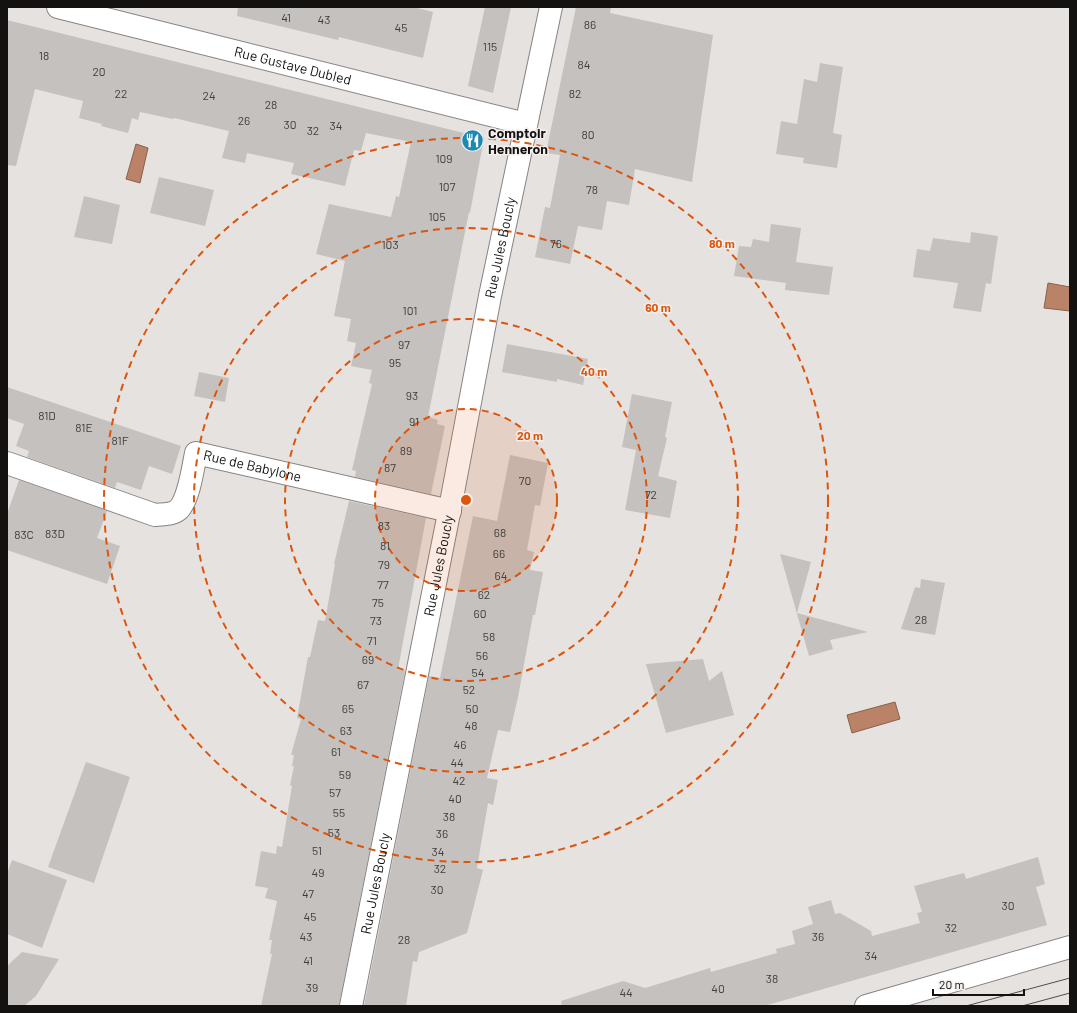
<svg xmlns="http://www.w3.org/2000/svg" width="1077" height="1013" font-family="Barlow,sans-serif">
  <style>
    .water { fill: #ba8367; stroke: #88614d }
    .building { fill: #c4c1bf }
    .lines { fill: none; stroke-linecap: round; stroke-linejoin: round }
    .minor-casing { stroke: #878382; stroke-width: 24 }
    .minor { stroke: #fff; stroke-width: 22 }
    .tram { stroke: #504e4c; stroke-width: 1 }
    .ring { fill: none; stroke: #dd550c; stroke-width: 2; stroke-dasharray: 7 5 }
    .labels { text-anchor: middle; stroke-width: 3; stroke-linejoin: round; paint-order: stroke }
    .number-label { font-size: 12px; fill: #3f3e3c }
    .street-label { font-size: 14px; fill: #131211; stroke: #f3efed }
    .poi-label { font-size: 14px; font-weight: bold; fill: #131211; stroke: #f3efed; text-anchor: start }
    .centre { fill: #dd550c; stroke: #f3efed; stroke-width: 2 }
    .ring-label { font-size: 12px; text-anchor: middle; font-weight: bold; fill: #dd550c; stroke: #f3efed; stroke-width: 3; stroke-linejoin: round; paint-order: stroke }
  </style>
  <rect width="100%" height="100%" fill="#e6e2e0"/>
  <path class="water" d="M136,144l12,4 -8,35 -14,-4z
    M1048,283l22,4v24l-26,-3z
    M895,702l5,17 -48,14 -5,-18z"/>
  <path class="building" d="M238,7h175l20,5 -10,46 -84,-21 -1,3 -101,-24z
    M485,7h26l-18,86 -25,-7z
    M576,7h35l-1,6 103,22 -21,147 -57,-13 -6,36 -22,-4 -5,29 -24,-4 -8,38 -35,-7 10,-50 5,1 10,-53 -14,-2z
    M7,20l477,118 -14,75 -1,-1 -41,205 10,3 -1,4 8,2 -14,68 -76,-17 1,-6 -4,-1 20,-86 -3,-1 3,-13 -21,-4 5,-23 -9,-2 4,-22 -17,-3 11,-55 -29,-7 13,-50 62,13 5,-21 3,1 12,-55 -45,-9 -5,18 -7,-1 -9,36 -54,-12 3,-11 -47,-10 -2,10 -23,-5 7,-27 -55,-13 -1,1 -33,-7 -2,8 -6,-2 -4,15 -27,-7 1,-2 -23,-6 4,-17 -48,-12 -19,77 -9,-1z
    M820,63l23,4 -10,66 9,2 -5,33 -34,-5 1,-5 -28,-4 5,-33 16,3 7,-45 13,3z
    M159,177l55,13 -9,36 -55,-13z
    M84,196l36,9 -8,39 -38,-7z
    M771,224l30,4 -5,34 37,5 -4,28 -44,-5 1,-7 -52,-7 5,-30 12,1 2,-8 16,3z
    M971,232l27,4 -7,48 -5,-1 -5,29 -28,-4 5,-25 -45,-6 4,-28 13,2 3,-13 37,5z
    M507,344l81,15 -5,26 -26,-6v3l-55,-10z
    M199,372l30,6 -4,24 -31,-6z
    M7,387l174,59 -9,28 -23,-8 -8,24 -24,-8 -2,6 -88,-31 2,-6 -13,-5 8,-22 -17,-6z
    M632,394l40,8 -7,35 2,1 -9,38 19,5 -7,37 -45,-8 11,-60 -14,-3z
    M510,455l38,8 -8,43 -5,-1 -8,45 7,2 -4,18 13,2 -8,43h-2l-15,82 -8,35 -12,-2 -11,48 11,2 -5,25 -5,-2 -11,65 6,2 -16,63 -48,19 -2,10 -4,-1 -7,45h-42l65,-330 11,2 33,-162 24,5z
    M19,480l88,31 -10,27 23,8 -13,38 -100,-34v-36z
    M349,501l77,17 -28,151 7,2 -66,335h-78l11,-52h-2l2,-14h-3l8,-39 -12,-3 3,-10 -13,-2 6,-35 15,3 1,-8 5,1 10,-61 -2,-1 4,-19h-2l2,-11h-3l10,-36 -4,-1 11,-61h2l8,-37 7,1 10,-57h-1z
    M780,554l31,8 -14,51 71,19 -38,8 3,9 -24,7z
    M921,579l24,4 -10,52 -34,-6 14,-42 5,1z
    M703,659l6,22 13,-10 12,44 -68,18 -20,-69z
    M86,762l44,15 -36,106 -46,-16z
    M1038,857l7,27 -9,3 11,38 -283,81h-202l-1,-5 62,-20 22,7 65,-20 1,4 66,-19 -1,-4 19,-5 -3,-13 21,-7 -5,-17 23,-7 4,14 5,-1 31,18 1,5 48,-13 -3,-10 5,-1 -8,-26 50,-13 2,6z
    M12,860l55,20 -25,68 -35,-14v-60z
    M22,952l37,7 -23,37 -12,10h-17v-40z"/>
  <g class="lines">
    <defs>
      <g id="minor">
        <path id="s1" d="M58,7l468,117"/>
        <path id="s2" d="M7,463l148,52c8,-1 18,0 24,-6 10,-11 14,-41 17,-56l254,58"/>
        <path id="s3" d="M351,1006l100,-503 39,-207 61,-289"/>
        <path d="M866,1006l204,-59"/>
      </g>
    </defs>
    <use href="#minor" class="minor-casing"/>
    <use href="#minor" class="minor"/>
    <path class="tram" d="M966,1006l104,-28
      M1022,1006l48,-13"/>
  </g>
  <circle cx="466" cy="500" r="91" fill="#dd550c" fill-opacity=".12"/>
  <g class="ring">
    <circle cx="466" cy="500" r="91"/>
    <circle cx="466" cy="500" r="181"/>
    <circle cx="466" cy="500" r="272"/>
    <circle cx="466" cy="500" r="362"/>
  </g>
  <defs>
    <symbol id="restaurant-disc" viewBox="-11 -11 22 22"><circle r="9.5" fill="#1c8ab0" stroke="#f3efed"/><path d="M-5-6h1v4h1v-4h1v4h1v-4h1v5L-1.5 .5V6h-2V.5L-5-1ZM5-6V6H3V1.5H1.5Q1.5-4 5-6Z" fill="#fff"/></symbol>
  </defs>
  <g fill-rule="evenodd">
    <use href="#restaurant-disc" x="460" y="128" width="25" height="25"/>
  </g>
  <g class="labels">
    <g class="number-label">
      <text x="286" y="22">41</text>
      <text x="324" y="24">43</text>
      <text x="590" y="29">86</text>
      <text x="401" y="32">45</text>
      <text x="490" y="51">115</text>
      <text x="44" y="60">18</text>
      <text x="584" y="69">84</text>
      <text x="99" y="76">20</text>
      <text x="121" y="98">22</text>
      <text x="575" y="98">82</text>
      <text x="209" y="100">24</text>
      <text x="271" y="109">28</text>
      <text x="244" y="125">26</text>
      <text x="290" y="129">30</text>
      <text x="336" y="130">34</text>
      <text x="313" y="135">32</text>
      <text x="588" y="139">80</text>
      <text x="444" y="163">109</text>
      <text x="447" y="191">107</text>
      <text x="592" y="194">78</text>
      <text x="437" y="221">105</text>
      <text x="556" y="248">76</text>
      <text x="390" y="249">103</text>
      <text x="410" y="315">101</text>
      <text x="404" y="349">97</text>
      <text x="395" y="367">95</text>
      <text x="412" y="400">93</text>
      <text x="47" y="420">81D</text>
      <text x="414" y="426">91</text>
      <text x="84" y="432">81E</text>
      <text x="120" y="445">81F</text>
      <text x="406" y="455">89</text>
      <text x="390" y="472">87</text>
      <text x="525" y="485">70</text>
      <text x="651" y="499">72</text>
      <text x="384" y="530">83</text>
      <text x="500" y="537">68</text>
      <text x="55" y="538">83D</text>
      <text x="24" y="539">83C</text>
      <text x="385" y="550">81</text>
      <text x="499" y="558">66</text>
      <text x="384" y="569">79</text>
      <text x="501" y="580">64</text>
      <text x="383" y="589">77</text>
      <text x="484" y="599">62</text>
      <text x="378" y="607">75</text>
      <text x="480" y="618">60</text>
      <text x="921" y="624">28</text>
      <text x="376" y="625">73</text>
      <text x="489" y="641">58</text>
      <text x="372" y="645">71</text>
      <text x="482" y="660">56</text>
      <text x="368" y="664">69</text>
      <text x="478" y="677">54</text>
      <text x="363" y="689">67</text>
      <text x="469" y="694">52</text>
      <text x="348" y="713">65</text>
      <text x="472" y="713">50</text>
      <text x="471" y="730">48</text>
      <text x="346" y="735">63</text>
      <text x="460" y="749">46</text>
      <text x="336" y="756">61</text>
      <text x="457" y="767">44</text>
      <text x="345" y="779">59</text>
      <text x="459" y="785">42</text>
      <text x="335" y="797">57</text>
      <text x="455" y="803">40</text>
      <text x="339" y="817">55</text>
      <text x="449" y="821">38</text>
      <text x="334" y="837">53</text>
      <text x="442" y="838">36</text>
      <text x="317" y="855">51</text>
      <text x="438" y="856">34</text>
      <text x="440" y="873">32</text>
      <text x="318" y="877">49</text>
      <text x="437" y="894">30</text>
      <text x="308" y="898">47</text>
      <text x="1008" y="910">30</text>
      <text x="310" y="921">45</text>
      <text x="951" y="932">32</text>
      <text x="306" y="941">43</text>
      <text x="818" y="941">36</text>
      <text x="404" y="944">28</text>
      <text x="871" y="960">34</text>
      <text x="308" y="965">41</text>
      <text x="772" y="983">38</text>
      <text x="312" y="992">39</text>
      <text x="718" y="993">40</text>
      <text x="626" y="997">44</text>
    </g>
    <g class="street-label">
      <text dy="5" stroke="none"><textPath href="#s1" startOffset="242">Rue Gustave Dubled</textPath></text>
      <text dy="5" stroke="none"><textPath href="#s3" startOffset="773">Rue Jules Boucly</textPath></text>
      <text dy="5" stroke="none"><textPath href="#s2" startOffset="299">Rue de Babylone</textPath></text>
      <text dy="5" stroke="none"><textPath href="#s3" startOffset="449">Rue Jules Boucly</textPath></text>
      <text dy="5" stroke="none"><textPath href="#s3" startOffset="125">Rue Jules Boucly</textPath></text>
    </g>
    <g class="poi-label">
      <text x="488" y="138">Comptoir<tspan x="488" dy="16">Henneron</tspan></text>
    </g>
  </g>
  <circle cx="466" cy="500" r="6" class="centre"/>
  <g class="ring-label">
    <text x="722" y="248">80 m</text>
    <text x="658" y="312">60 m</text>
    <text x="594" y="376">40 m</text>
    <text x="530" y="440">20 m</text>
  </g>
  <rect width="1077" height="1013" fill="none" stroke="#131211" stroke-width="16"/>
  <path d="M933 989v6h91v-6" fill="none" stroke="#131211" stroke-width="2"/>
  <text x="939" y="989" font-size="12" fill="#131211" stroke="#f3efed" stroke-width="3" paint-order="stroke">20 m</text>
</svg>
